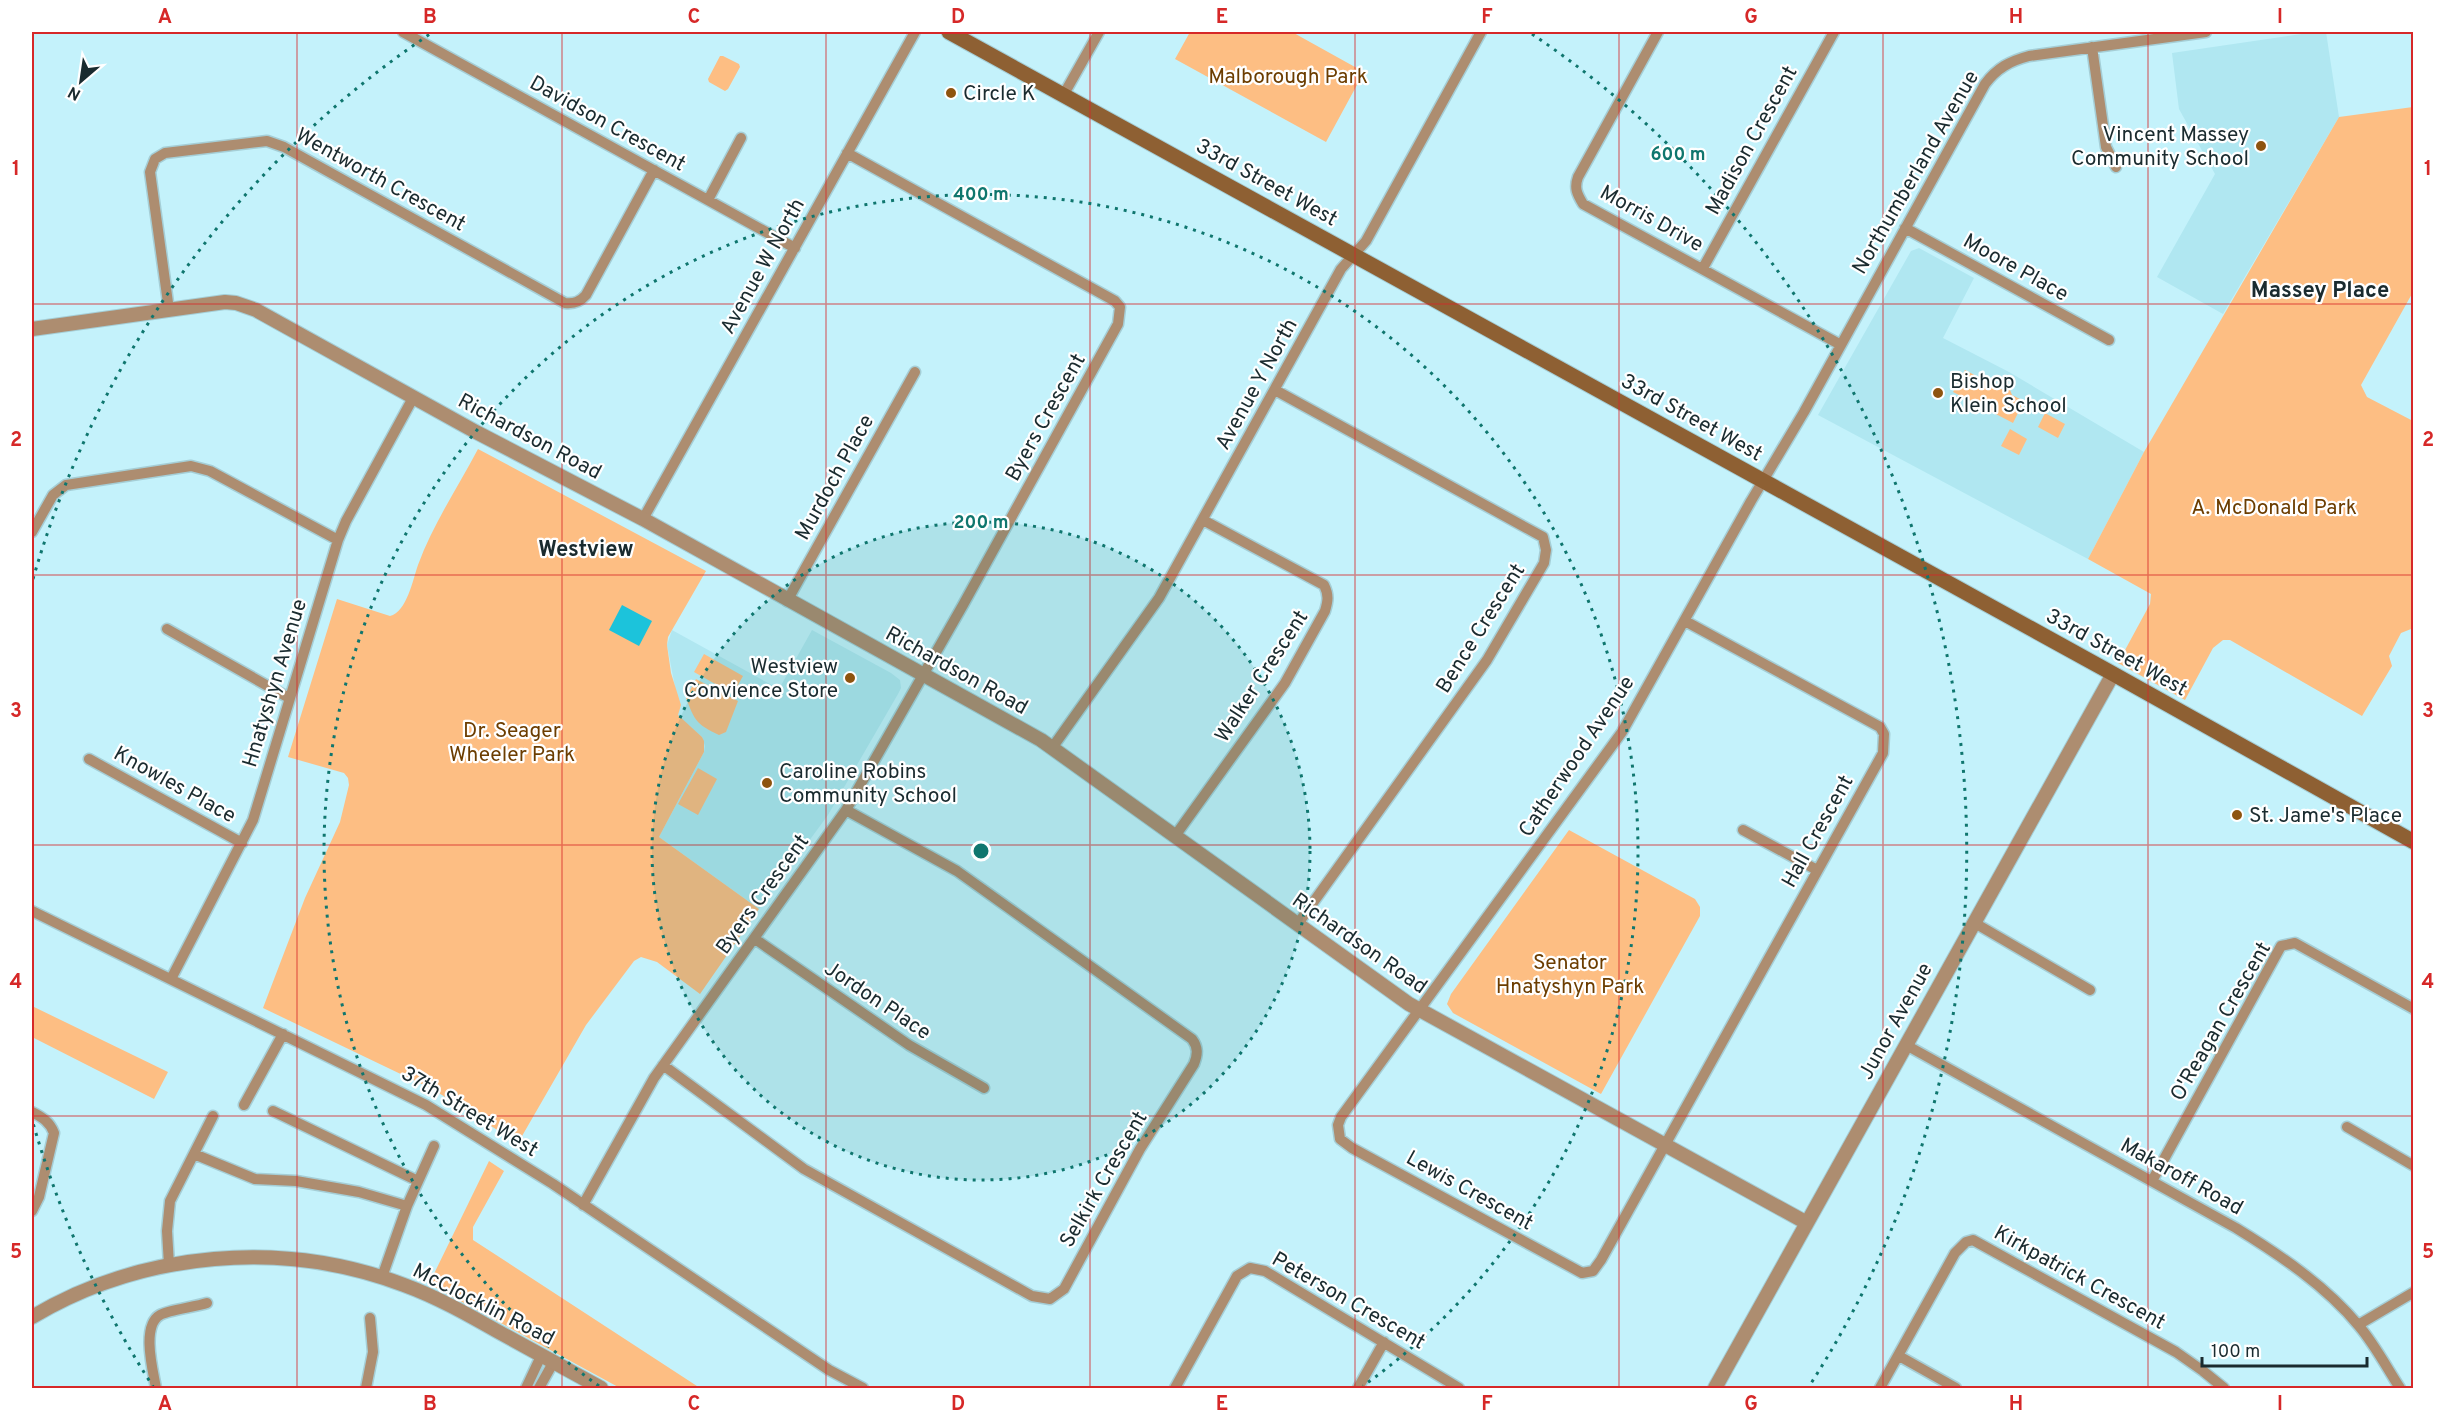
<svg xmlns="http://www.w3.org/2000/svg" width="2445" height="1420" font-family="Overpass,sans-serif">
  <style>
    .built { fill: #b0e7f1 }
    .green { fill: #fdbe83 }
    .water { fill: #1cc3db }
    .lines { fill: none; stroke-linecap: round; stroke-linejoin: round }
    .minor-casing { stroke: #a5ced6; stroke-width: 13 }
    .tertiary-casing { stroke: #a5ced6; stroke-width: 16 }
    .secondary-casing { stroke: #a5ced6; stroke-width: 17 }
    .minor { stroke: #ad8d70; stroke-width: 10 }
    .tertiary { stroke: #ad8d70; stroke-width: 14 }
    .secondary { stroke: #8e6033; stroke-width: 15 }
    .grid { fill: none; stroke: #d62828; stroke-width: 1.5; stroke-opacity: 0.55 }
    .ring { fill: none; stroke: #0f766e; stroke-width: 3; stroke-dasharray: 3 6 }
    .poi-dot { fill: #8e540f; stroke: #fff; stroke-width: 2 }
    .labels { text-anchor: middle; stroke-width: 4.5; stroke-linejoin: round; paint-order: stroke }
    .park-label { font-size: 21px; fill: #6c3d00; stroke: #fff }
    .poi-label { font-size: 21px; fill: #1a2b2f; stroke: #fff; text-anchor: start }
    .street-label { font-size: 21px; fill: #1a2b2f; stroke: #fff }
    .neighbourhood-label { font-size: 22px; font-weight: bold; fill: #1a2b2f; stroke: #fff }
    .centre { fill: #0f766e; stroke: #fff; stroke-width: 3 }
    .ring-label { font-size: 18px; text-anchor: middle; font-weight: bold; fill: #0f766e; stroke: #fff; stroke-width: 4.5; stroke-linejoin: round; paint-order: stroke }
    .neatline { fill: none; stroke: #d62828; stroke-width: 2 }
    .grid-label { font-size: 20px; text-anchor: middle; font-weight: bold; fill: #d62828 }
  </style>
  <rect width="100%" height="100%" fill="#c4f2fb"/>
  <path class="built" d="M2315,32h11l13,85 -116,197 -66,-37 58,-103 -36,-65 -7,-56z
    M1919,248l55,30 -31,60 66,34 135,80 -56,107 -270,-144 93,-164z
    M672,630l107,59 33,-59 79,43 9,7 1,8 -3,6 -70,121 -69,94 -100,-72 45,-85 1,-6 -3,-9 -25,-22 -2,-28 -8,-42z"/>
  <path class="green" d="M1190,32h102l72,40 -38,70 -151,-83z
    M720,56h3l16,8 1,3 -12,22 -3,2 -16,-9 -1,-3z
    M2413,107v185l-52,93 6,12 46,24v203l-2,5 -10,4 -12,23 3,10 -30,50 -132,-76h-7l-10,8 -28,52 -67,-37 32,-59 1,-10 -63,-35 56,-107 195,-335z
    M1965,370l38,20h7l2,5 12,6 -11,22 -21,-11 -4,1 -1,-4 -34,-17z
    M2045,413l20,11 -7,14 -20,-11z
    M2010,429l17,10 -8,16 -18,-9z
    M478,449l228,122 -38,66 -1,8 4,28 10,32 -3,10 24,22 2,4v11l-45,85 100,72 -59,85 -43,-32 -16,-5 -7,4 -48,64 -68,118 -84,-53 -171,-82 42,-110 35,-76 9,-37 -1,-7 -4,-5 -56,-16 49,-158 53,17c17,-4 23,-37 28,-51 15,-41 40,-78 60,-116z
    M704,654l39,22 -10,18 -39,-22z
    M696,679l42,22 -12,31 -7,3c-23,-11 -24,-14 -33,-37z
    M698,768l19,11 -19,36 -20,-11z
    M1569,830l126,69 5,8v9l-99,178 -148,-81 -6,-9 4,-10z
    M32,1006l136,66 -14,27 -122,-62z
    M489,1161l15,10 -31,56v13l227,148h-80l-191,-104z"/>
  <path class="water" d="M622,605l30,16 -13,25 -30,-16z"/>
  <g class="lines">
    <defs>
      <path id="minor" d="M403,32l392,216
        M1658,32l-80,145c-4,11 -1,17 5,27l258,141
        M2092,47l14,100 10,20
        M1064,94l35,-62
        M708,200l33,-62
        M1905,228l204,112
        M1703,268l131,-236
        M169,310l-19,-138 5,-13 10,-6 102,-12 17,6 281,156c9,1 15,-1 21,-8l68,-125
        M1275,390l268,147 3,13 -2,13 -57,97 -190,265
        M643,519l272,-487
        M32,532l21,-37 13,-10 125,-19 19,5 128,69
        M787,601l128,-229
        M1685,621l195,106 4,7 -1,19 -282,507 -8,11 -11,2 -230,-125 -12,-9 -2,-14 3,-8 281,-385 129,-231 53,-89 181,-328c12,-16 25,-23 44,-28l177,-24
        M167,629l122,69
        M1052,748l107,-150 182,-329 25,-28 115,-209
        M89,759l153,84
        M1743,830l74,40
        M1175,836l110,-153 40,-72c3,-10 4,-16 -1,-26l-121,-65
        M32,911l394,194 127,79 276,186 34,18
        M1973,922l117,68
        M755,939l154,106 75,43
        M171,979l82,-159 85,-280 8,-19 67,-123
        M1906,1045l330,183c44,27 90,58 123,98 16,19 28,42 41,62
        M663,1065l141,104 228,127 18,3 14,-10 76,-140 54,-85c4,-10 4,-17 -2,-25l-235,-168 -111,-61
        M244,1105l39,-71
        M273,1111l145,70
        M32,1112c10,5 18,10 22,21l-15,64 -7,14
        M2347,1127l67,39
        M194,1154l61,25 41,2 63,11 48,14
        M2152,1181l129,-235 14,-3 119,66
        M583,1205l71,-127 192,-268 117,-205 155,-281 2,-17 -5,-6 -268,-148
        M169,1265l-2,-34 3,-30 43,-85
        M382,1277l25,-71 27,-60
        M2358,1325l56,-33
        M1899,1356l57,32
        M156,1388c-3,-17 -15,-62 4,-73 8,-5 35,-8 47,-12
        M366,1388l7,-36 -3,-34
        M526,1388l15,-32
        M539,1388l14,-25
        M1175,1388l62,-112 13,-8 15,3 194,117
        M1358,1388l26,-46
        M1880,1388l75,-135 11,-11 7,-2 203,112 27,19 21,17"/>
      <path id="tertiary" d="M32,329l193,-27 11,1 20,7 220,122 167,87 398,221 368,264 398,219
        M32,1317c111,-66 251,-78 372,-32 33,12 63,29 93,46 35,19 69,38 104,57
        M1715,1388l398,-714"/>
      <path id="secondary" d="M949,32l1159,639 306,171"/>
    </defs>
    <use href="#minor" class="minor-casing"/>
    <use href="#tertiary" class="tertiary-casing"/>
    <use href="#secondary" class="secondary-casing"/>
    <use href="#minor" class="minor"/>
    <use href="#tertiary" class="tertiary"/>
    <use href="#secondary" class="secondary"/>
  </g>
  <path class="grid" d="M297,32v1356M562,32v1356M826,32v1356M1090,32v1356M1355,32v1356M1619,32v1356M1883,32v1356M2148,32v1356M32,304h2382M32,575h2382M32,845h2382M32,1116h2382"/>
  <circle cx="981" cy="851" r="329" fill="#0f766e" fill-opacity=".12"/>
  <g class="ring">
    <circle cx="981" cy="851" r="329"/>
    <path d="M599 1386A657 657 0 1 1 1363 1386"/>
    <path d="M154 1388A986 986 0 0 1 33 1123M33 579A986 986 0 0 1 430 34M1532 34A986 986 0 0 1 1808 1388"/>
  </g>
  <g class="poi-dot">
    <circle cx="951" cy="93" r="6"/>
    <circle cx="2261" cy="146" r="6"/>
    <circle cx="1938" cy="393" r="6"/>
    <circle cx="850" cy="678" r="6"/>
    <circle cx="767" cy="783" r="6"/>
    <circle cx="2237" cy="815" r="6"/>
  </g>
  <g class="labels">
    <g class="park-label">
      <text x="1288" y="83">Malborough Park</text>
      <text x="2274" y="514">A. McDonald Park</text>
      <text x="512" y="737">Dr. Seager<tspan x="512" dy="24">Wheeler Park</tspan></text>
      <text x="1570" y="969">Senator<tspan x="1570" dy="24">Hnatyshyn Park</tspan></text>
    </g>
    <g class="poi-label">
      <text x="963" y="100">Circle K</text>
      <text x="2249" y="141" text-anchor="end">Vincent Massey<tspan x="2249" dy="24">Community School</tspan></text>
      <text x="1950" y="388">Bishop<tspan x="1950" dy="24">Klein School</tspan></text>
      <text x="838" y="673" text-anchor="end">Westview<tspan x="838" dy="24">Convience Store</tspan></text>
      <text x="779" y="778">Caroline Robins<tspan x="779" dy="24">Community School</tspan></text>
      <text x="2249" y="822">St. Jame's Place</text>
    </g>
    <g class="street-label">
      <text transform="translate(608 123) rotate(29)" y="7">Davidson Crescent</text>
      <text transform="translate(1751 140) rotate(-61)" y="7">Madison Crescent</text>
      <text transform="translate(1915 172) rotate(-60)" y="7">Northumberland Avenue</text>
      <text transform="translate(381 179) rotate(29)" y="7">Wentworth Crescent</text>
      <text transform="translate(1267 182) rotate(29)" y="7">33rd Street West</text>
      <text transform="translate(1652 218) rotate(29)" y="7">Morris Drive</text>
      <text transform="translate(762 266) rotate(-61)" y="7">Avenue W North</text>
      <text transform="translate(2016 267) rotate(29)" y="7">Moore Place</text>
      <text transform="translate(1256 384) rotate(-61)" y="7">Avenue Y North</text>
      <text transform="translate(1045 417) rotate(-61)" y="7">Byers Crescent</text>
      <text transform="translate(1692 417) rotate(29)" y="7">33rd Street West</text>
      <text transform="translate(530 436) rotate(28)" y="7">Richardson Road</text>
      <text transform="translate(834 477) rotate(-61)" y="7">Murdoch Place</text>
      <text transform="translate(1480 628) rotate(-58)" y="7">Bence Crescent</text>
      <text transform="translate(2117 652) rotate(29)" y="7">33rd Street West</text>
      <text transform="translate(957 670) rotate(29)" y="7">Richardson Road</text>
      <text transform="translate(1261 676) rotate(-57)" y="7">Walker Crescent</text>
      <text transform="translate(274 683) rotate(-73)" y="7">Hnatyshyn Avenue</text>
      <text transform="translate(1576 756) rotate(-56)" y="7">Catherwood Avenue</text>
      <text transform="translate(175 784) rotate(29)" y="7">Knowles Place</text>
      <text transform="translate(1817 831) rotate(-61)" y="7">Hall Crescent</text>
      <text transform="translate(762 894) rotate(-54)" y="7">Byers Crescent</text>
      <text transform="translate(1360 943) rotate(35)" y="7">Richardson Road</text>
      <text transform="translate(878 1000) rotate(34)" y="7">Jordon Place</text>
      <text transform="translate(1895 1021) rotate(-61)" y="7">Junor Avenue</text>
      <text transform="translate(2220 1021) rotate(-60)" y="7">O'Reagan Crescent</text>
      <text transform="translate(470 1111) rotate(31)" y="7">37th Street West</text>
      <text transform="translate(2182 1176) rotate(29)" y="7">Makaroff Road</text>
      <text transform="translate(1103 1179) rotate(-60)" y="7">Selkirk Crescent</text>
      <text transform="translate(1470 1190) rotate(29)" y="7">Lewis Crescent</text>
      <text transform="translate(2080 1277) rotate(29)" y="7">Kirkpatrick Crescent</text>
      <text transform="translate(1349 1300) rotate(30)" y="7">Peterson Crescent</text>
      <text transform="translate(484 1304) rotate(27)" y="7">McClocklin Road</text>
    </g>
    <g class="neighbourhood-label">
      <text x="2320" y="297">Massey Place</text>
      <text x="586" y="556">Westview</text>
    </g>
  </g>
  <circle cx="981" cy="851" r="9" class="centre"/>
  <g class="ring-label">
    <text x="1678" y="160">600 m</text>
    <text x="981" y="200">400 m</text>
    <text x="981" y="528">200 m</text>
  </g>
  <rect width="2445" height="1420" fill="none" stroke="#ffffff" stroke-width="66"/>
  <g transform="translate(81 81) rotate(209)" stroke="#ffffff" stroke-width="4.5" paint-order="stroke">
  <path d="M0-4.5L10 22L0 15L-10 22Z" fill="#1a2b2f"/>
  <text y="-9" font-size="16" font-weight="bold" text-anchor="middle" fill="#1a2b2f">N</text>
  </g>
  <path d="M2202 1357v9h165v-9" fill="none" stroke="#1a2b2f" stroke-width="3"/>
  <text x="2211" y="1357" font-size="18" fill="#1a2b2f" stroke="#ffffff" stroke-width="4.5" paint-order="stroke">100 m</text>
  <rect x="33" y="33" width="2379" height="1354" class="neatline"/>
  <g class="grid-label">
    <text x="165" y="23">A</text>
    <text x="430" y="23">B</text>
    <text x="694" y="23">C</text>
    <text x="958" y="23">D</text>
    <text x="1222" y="23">E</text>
    <text x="1487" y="23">F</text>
    <text x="1751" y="23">G</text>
    <text x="2016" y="23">H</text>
    <text x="2280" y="23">I</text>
    <text x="16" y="175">1</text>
    <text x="2428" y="175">1</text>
    <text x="16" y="446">2</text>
    <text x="2428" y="446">2</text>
    <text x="16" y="717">3</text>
    <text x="2428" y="717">3</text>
    <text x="16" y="988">4</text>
    <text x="2428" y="988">4</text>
    <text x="16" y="1258">5</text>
    <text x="2428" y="1258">5</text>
    <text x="165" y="1410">A</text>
    <text x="430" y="1410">B</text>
    <text x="694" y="1410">C</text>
    <text x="958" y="1410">D</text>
    <text x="1222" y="1410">E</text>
    <text x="1487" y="1410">F</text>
    <text x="1751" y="1410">G</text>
    <text x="2016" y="1410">H</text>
    <text x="2280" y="1410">I</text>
  </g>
</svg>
